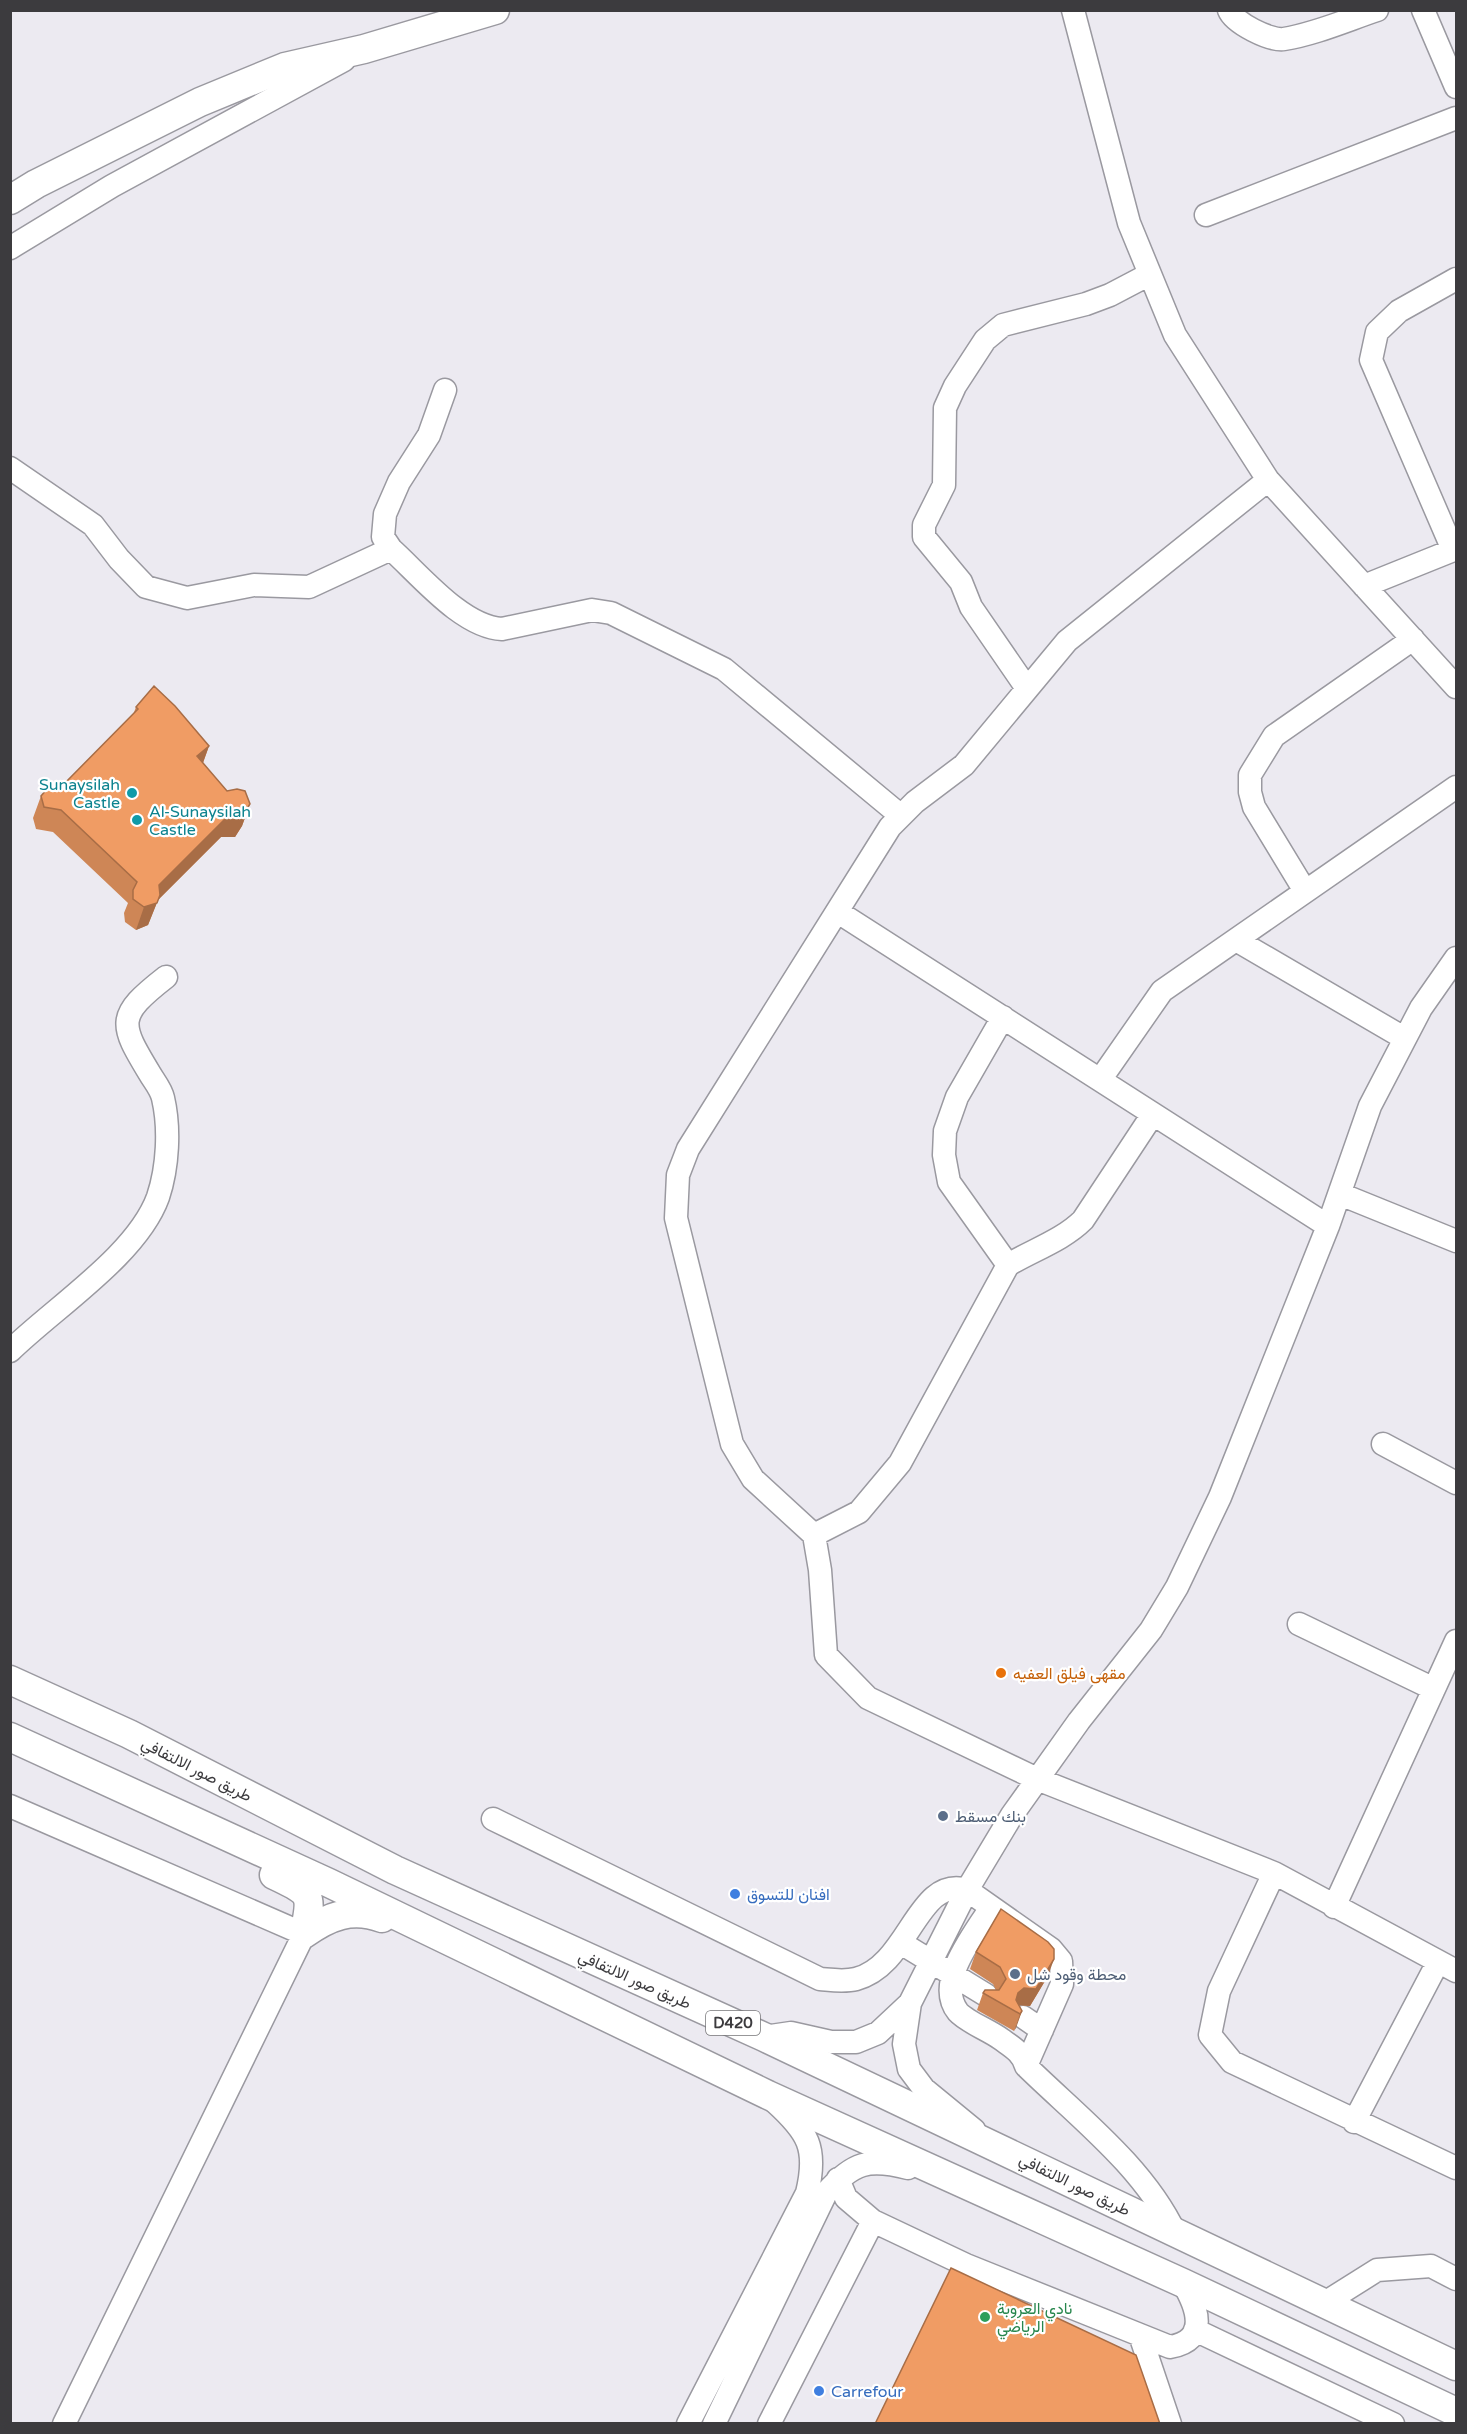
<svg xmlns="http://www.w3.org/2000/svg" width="1467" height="2434" font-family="'Varela Round',Vazirmatn,sans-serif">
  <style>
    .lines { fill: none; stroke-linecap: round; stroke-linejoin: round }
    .minor-casing { stroke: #9a99a0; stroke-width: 25 }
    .major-casing { stroke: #9a99a0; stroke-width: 31 }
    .minor { stroke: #fff; stroke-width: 22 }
    .major { stroke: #fff; stroke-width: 28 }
    .wall { fill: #ce8656 }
    .shaded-wall { fill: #a86d46 }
    .building { fill: #f09c64; stroke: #a86d46; stroke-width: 1.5 }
    .culture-dot { fill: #0f9aa8; stroke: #fff; stroke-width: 2 }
    .food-dot { fill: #e8710a; stroke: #fff; stroke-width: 2 }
    .service-dot { fill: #5c6f8a; stroke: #fff; stroke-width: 2 }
    .shop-dot { fill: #3f7fe0; stroke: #fff; stroke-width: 2 }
    .leisure-dot { fill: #2e9e5b; stroke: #fff; stroke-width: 2 }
    .labels { text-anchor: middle; stroke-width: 4.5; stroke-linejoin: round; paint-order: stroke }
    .shield { fill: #fff; stroke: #767678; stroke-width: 1.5 }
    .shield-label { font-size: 15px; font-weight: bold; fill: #3c3b3e }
    .culture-label { font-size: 16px; fill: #0d838f; stroke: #fff; text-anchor: end }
    .food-label { font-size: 16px; fill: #c56008; stroke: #fff; text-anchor: start }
    .street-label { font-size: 16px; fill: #3c3b3e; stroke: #fff }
    .service-label { font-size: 16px; fill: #4e5e75; stroke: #fff; text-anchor: start }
    .shop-label { font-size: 16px; fill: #366cbe; stroke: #fff; text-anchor: start }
    .leisure-label { font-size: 16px; fill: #27864d; stroke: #fff; text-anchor: start }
  </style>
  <rect width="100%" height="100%" fill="#eceaf1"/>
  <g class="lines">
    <defs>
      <path id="minor" d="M1073,10l56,213 46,112 93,145 188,207
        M1229,10c5,13 41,31 55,29 31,-5 63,-19 93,-29
        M1423,10l33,77
        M1206,215l250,-97
        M10,248l102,-62 232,-126
        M445,390l-16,45 -30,47 -14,32 -2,23 8,12c29,26 71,78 111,80l90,-19 19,3 113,56 176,146
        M10,468l83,57 26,34 27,28 41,11 67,-13 55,2 82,-38
        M1268,480l-201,161 -103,124 -49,37 -25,25 -202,322 -10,26 -2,43 56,226 21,35 61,56 6,35 6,85 42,43 169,81 237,94 182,98
        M1453,550l-82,-190 6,-28 22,-21 57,-32
        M1364,586l92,-37
        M1026,687l-55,-80 -10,-25 -37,-45v-12l20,-40 1,-77 10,-22 30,-46 18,-15 83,-21 24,-9 40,-21
        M1305,891l-51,-84 -4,-15v-17l24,-39 139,-97
        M838,912l490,314
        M1236,940l168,98
        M1003,1017l-46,80 -12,34 -1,24 5,27 59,83
        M1100,1080l62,-89 294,-204
        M1340,1194l116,47
        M10,1351c45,-44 127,-96 148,-154 10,-30 12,-69 5,-99 -2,-9 -9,-17 -13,-24 -31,-51 -34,-58 16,-97
        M1383,1444l73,39
        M814,1535l45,-23 41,-49 108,-198c25,-15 55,-25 75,-45l70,-106
        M1299,1624l135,65
        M10,1806l294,128 -240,490
        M493,1819l327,160c12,1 24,3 36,0 54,-14 61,-104 111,-89l84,59 10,12 1,23 -36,82
        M1274,1873l-55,118 -9,44 22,27 224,106
        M991,1907c-16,27 -57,75 -33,105 9,10 31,18 43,27 11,8 21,13 25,27 51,50 118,101 149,167
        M1334,1907l122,-266
        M901,1943l85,52
        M1023,2017l19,13
        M764,2037l27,-4 40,9h25l22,-9 32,-30
        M1354,2122l84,-160
        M974,2130l-50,-41 -15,-20 -5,-25 6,-41 57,-113 45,-75 67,-94 72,-91 26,-43 43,-90 108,-271 42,-120 51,-98 35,-50
        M838,2179l8,19 27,23 93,44 204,82c40,-7 27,-40 13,-64
        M1323,2304l54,-34 54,-4 25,13
        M1195,2330l198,94
        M1140,2335l30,89
        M688,2424l119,-231c11,-45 1,-61 -32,-91
        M714,2424l112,-231c27,-31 43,-35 82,-25
        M769,2424l104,-203"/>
      <path id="major" d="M10,200l26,-16 164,-82 85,-35 79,-18 131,-39
        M10,1680l119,54 266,136 369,167 692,329
        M10,1737l319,146 439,212 415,188 273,129
        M274,1875c38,18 39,18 30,59
        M304,1934c25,-18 48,-27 78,-16"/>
    </defs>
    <use href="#minor" class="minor-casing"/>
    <use href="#major" class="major-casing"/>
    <use href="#minor" class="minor"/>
    <use href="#major" class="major"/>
  </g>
  <path class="wall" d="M136,707l73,39 -6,17 24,28 23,13 -8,22 -7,11h-14l-63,63 -10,25 -12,5 -11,-8 -1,-9 4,-10 -75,-71 -17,-3 -3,-11 8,-22 20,-9 72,-72z
    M976,1952l72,24 -18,30 -12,-1 4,6 -8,20 -37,-21 6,-17 13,-3 -3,-6 -23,-15z"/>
  <path class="shaded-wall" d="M209,746l-8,22 -4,-12z
    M250,804l-8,22 -7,11h-14l-63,63 -10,25 -12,5 8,-23 15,-22 70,-70z
    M1054,1959l-6,17 -18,30 -12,-1 -6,5 6,-17z
    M1022,2011l-6,17 -2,3 6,-17z"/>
  <path class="building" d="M154,686l21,20 34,40 -12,10 30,35 10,-2 8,2 5,13 -7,10 -14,1 -70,70 1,10 -3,8 -13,4 -11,-8v-9l4,-8 -76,-72 -17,-3 -3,-11 7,-8 13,-1 77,-78 -2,-2z
    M1001,1909l47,33 6,7v10l-18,30 -12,-1 -6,5 -2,7 6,11 -2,3 -37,-21 2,-3h14l7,-11 -6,-12 -24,-15z
    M951,2268l185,87 24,69h-285z"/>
  <g class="culture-dot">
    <circle cx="132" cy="793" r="6"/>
    <circle cx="137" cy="820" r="6"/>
  </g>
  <circle class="food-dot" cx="1001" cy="1673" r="6"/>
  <g class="service-dot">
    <circle cx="943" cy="1816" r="6"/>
    <circle cx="1015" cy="1974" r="6"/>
  </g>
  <g class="shop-dot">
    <circle cx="735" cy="1894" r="6"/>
    <circle cx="819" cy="2391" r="6"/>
  </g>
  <circle class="leisure-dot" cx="985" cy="2317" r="6"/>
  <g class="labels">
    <rect class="shield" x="706" y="2011" width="54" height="24" rx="4.5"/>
    <g class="shield-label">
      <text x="733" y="2028">D420</text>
    </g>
    <g class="culture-label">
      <text x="120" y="790">Sunaysilah<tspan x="120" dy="18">Castle</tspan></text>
      <text x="149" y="817" text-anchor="start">Al-Sunaysilah<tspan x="149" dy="18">Castle</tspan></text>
    </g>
    <g class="food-label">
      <text x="1013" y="1679">مقهى فيلق العفيه</text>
    </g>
    <g class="street-label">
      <text transform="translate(197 1769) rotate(27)" y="6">طريق صور الالتفافي</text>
      <text transform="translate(635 1979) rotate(24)" y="6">طريق صور الالتفافي</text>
      <text transform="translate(1075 2184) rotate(26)" y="6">طريق صور الالتفافي</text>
    </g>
    <g class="service-label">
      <text x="955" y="1822">بنك مسقط</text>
      <text x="1027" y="1980">محطة وقود شل</text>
    </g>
    <g class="shop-label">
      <text x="747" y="1900">افنان للتسوق</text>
      <text x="831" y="2397">Carrefour</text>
    </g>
    <g class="leisure-label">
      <text x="997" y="2314">نادي العروبة<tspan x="997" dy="18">الرياضي</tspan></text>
    </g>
  </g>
  <rect width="1467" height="2434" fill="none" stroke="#3c3b3e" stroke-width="24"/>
</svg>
